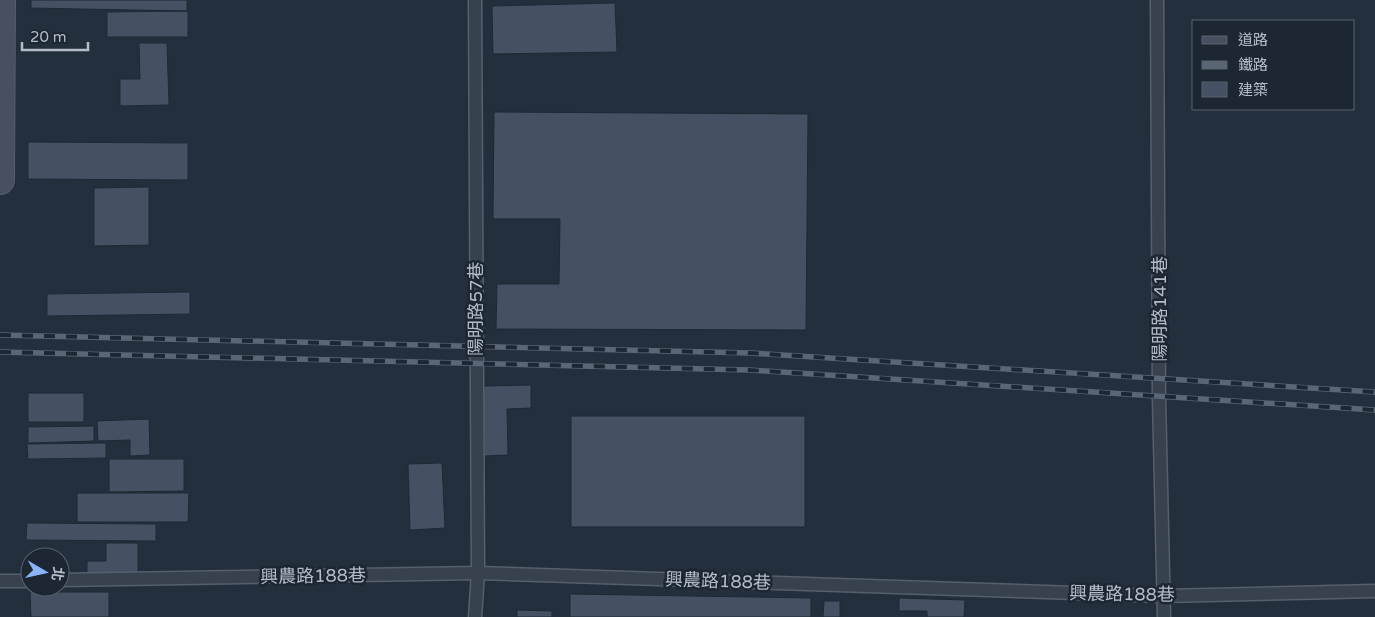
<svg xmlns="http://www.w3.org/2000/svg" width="1375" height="617" font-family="'Varela Round','Noto Sans TC',sans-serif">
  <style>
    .building { fill: #455162; stroke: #1f2835 }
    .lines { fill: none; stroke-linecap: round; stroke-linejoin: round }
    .service-casing { stroke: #565f6c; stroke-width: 15 }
    .secondary-casing { stroke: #565f6c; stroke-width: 30 }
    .service { stroke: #38414e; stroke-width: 12 }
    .secondary { stroke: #465061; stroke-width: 28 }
    .rail-casing { stroke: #5a6575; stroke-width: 5.5 }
    .rail { stroke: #1d2633; stroke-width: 4; stroke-dasharray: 11; stroke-linecap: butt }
    .labels { text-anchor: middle; stroke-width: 5; stroke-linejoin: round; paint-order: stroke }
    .street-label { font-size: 18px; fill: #b4bcc9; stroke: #1d2633 }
  </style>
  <rect width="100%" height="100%" fill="#242f3e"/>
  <path class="building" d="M31,0h156v11l-156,-3z
    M615,3l2,49 -124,2 -1,-48z
    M188,11v26h-81v-25z
    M139,43h28l2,62 -49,1v-27h20z
    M494,112l314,2 -2,216 -310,-1 1,-45h62l1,-65h-67z
    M28,142l160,1v37l-160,-1z
    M149,187v58l-55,1v-58z
    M190,292v22l-143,2v-22z
    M531,385v23l-24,1 1,46 -24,1 -1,-70z
    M28,393h56v29h-56z
    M571,416h234v111h-234z
    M149,419l1,36 -20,1v-16l-32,1 -1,-20z
    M94,426v15l-66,2v-16z
    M106,443v15l-78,1 -1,-15z
    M109,459h75v32l-75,1z
    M442,463l3,65 -35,2 -2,-66z
    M77,493h112l-1,29h-111z
    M27,523l129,1v17l-130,-1z
    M106,543h32v33h-51v-15h19z
    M30,592h79v25h-78z
    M570,594l241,4v19h-241z
    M899,598l66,2 -1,17h-37v-6h-28z
    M824,601h16v16h-17z
    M517,610l35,1v6h-35z"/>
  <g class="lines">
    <defs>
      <path id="service" d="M475,0l3,573 -3,44
        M1157,0l2,398 5,219
        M60,580l418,-7 686,23 211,-5
        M0,581h30"/>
      <path id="secondary" d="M0,180l1,-180"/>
    </defs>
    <use href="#service" class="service-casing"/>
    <use href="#secondary" class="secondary-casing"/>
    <use href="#service" class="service"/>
    <use href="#secondary" class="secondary"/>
    <defs>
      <path id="rail" d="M0,335l750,18 625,39
        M0,352l749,18 626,40"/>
    </defs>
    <use href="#rail" class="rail-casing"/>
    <use href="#rail" class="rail"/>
  </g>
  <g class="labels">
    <g class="street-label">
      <text transform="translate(476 309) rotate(-90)" y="6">陽明路57巷</text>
      <text transform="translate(1160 309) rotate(-90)" y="6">陽明路141巷</text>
      <text transform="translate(313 576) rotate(-1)" y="6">興農路188巷</text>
      <text transform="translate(718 581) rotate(2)" y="6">興農路188巷</text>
      <text transform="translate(1122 594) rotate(1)" y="6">興農路188巷</text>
    </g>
  </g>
  <rect x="1192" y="20" width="162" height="90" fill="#1d2633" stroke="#59626f"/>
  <rect x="1202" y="36" width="25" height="8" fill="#465061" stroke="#59626f"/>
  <text x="1238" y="45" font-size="15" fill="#b4bcc9">道路</text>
  <rect x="1202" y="61" width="25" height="8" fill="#5a6575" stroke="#59626f"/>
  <text x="1238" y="70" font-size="15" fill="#b4bcc9">鐵路</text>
  <rect x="1202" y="82" width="25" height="15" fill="#455162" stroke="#59626f"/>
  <text x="1238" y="95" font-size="15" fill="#b4bcc9">建築</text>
  <g transform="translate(45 572) rotate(99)"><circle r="24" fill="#1d2633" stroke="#59626f"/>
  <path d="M0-4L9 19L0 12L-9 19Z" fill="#8ab4f8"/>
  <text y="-8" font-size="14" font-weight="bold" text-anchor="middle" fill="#b4bcc9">北</text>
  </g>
  <path d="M22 42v8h66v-8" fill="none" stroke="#b4bcc9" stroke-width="2.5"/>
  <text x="30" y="42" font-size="15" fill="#b4bcc9" stroke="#1d2633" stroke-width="4" paint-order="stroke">20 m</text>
</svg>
